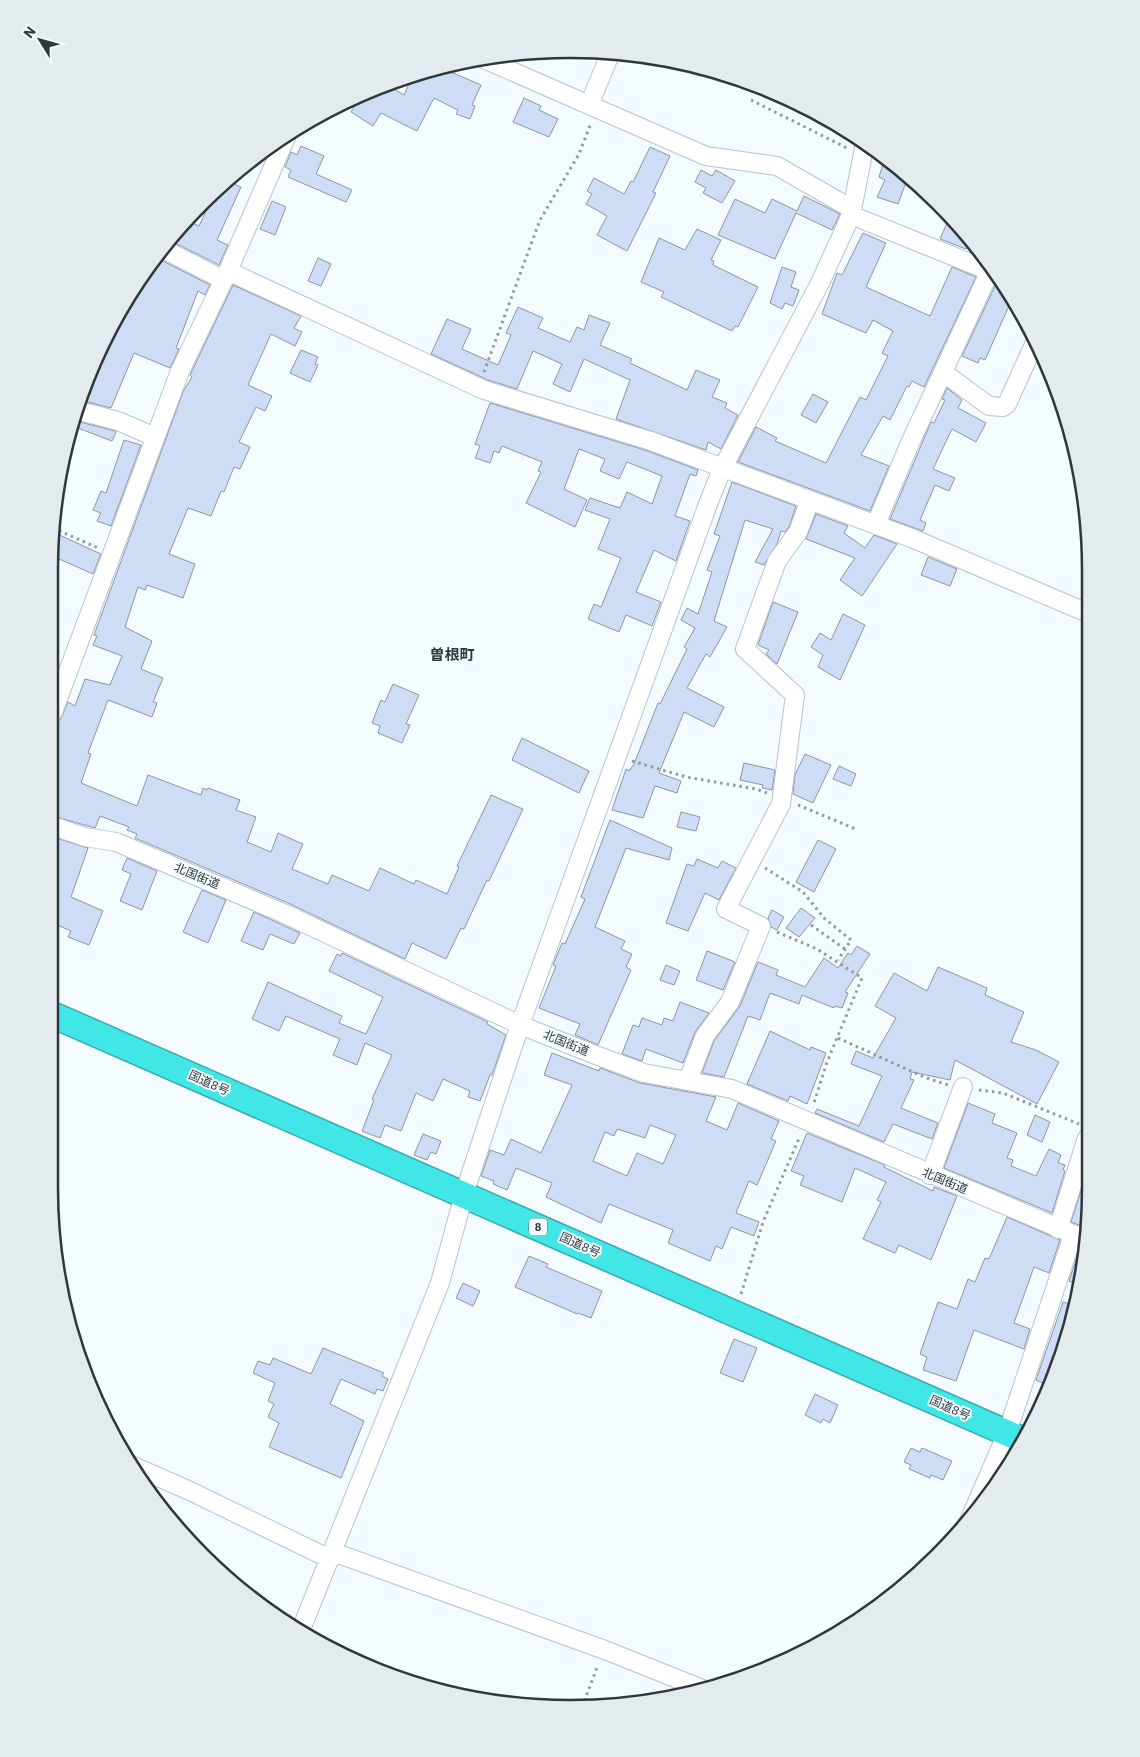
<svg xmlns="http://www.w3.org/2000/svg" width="1140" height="1757" font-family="'IBM Plex Sans','Noto Sans JP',sans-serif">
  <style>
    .building { fill: #cedcf6; stroke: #8d95a4; fill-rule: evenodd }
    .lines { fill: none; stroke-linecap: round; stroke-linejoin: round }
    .minor-casing { stroke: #b3c5cf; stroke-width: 20 }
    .highway-casing { stroke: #3ba9ab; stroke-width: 28 }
    .path { stroke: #929a9d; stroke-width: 3; stroke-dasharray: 2.5 4; stroke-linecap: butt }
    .minor { stroke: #fff; stroke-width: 18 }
    .highway { stroke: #41e6e7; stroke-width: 25 }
    .labels { text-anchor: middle; stroke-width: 4; stroke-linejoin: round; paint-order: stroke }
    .shield { fill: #f3fbfe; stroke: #6a7276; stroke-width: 1 }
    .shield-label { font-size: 11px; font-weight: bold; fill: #30373b }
    .street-label { font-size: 12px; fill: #30373b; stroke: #f3fbfe }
    .quarter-label { font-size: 15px; font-weight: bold; fill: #2b3a42; stroke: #f3fbfe }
    .rim { fill: none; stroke: #30373b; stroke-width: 2.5 }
  </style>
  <rect width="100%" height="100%" fill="#f3fbfe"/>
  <path class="building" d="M437,66l44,19 -9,20 3,1 -5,13 -14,-5 2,-4 -24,-12 -17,33 -36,-18 -8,13 -22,-14 11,-18 25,-9 17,10 9,-20z
    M524,98l17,8 -2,4 19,9 -9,18 -36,-15z
    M301,146l23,10 -8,18 36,16 -6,12 -58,-25 3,-7 -6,-3 6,-15 6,3z
    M650,147l20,9 -17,36 3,1 -29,58 -30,-16 10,-19 -21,-12 6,-10 -5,-3 7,-13 30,16 7,-13 2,1z
    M885,158l24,16 -11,30 -21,-7 8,-17 -6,-3z
    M701,170l11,6 4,-6 19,11 -13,22 -19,-10 3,-5 -11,-6z
    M227,181l14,6 -24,53 11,5 -9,20 -44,-22 13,-22 11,5 16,-34z
    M804,196l36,18 -8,16 -36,-17 -21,46 -57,-24 17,-36 30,14 7,-14 25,12z
    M272,201l14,6 -11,28 -15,-6z
    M950,216l20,23 -4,10 -26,-10z
    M697,229l24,11 -10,20 3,1 -1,4 45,22 -20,40 -3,-1 -3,5 -71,-34 3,-5 -23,-10 18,-44 26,12z
    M863,233l23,10 -20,44 64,29 22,-49 24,10 -52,110 -12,-6 -3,6 -2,-1 -17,34 -7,-4 -22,39 28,11 -19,45 -132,-49 18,-35 21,11 -2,3 51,22 34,-66 6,3 22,-44 -6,-3 11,-22 -20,-11 -7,13 -44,-19 15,-41 5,2z
    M157,258l53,27 -5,10 -7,-4 -22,57 3,1 -9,19 -36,-15 -23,55 -31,-8 22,-60z
    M318,258l13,6 -10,22 -13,-5z
    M782,267l14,5 -5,15 8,3 -6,16 -8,-3 -3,6 -12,-6z
    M1002,283l10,16 -27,61 -5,-2 -2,5 -16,-7 34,-72z
    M233,285l68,31 -7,12 8,4 -7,14 -24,-12 -23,51 24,11 -7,15 -9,-4 -17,35 11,5 -10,22 -6,-2 -10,25 -3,-1 -10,25 -23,-8 -19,46 26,10 -12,34 -36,-13 -2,5 -7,-3 -13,40 27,14 -11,28 22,9 -10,24 4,1 -5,14 -44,-17 -20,53 3,1 -10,29 56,23 11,-31 53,20 2,-7 4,2 1,-2 32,12 -4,10 20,7 -9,25 24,10 7,-19 25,11 -11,25 36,15 4,-9 37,16 11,-23 34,16 2,-4 31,14 12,-27 -2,-1 34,-71 32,14 -34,72 -2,-1 -23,49 -3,-1 -15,31 -34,-16 -7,16 -117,-56 -153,-65 2,-4 -10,-4 2,-3 -29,-11 -5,12 -42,-12v-94l7,-2 8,-18 7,4 10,-27 25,6 12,-29 -29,-11 4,-9 -3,-1 89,-243 9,-15 -2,-2z
    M518,307l25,11 -5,10 32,14 7,-15 7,3 5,-15 21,8 -10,22 32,14 -2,4 57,27 9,-20 24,10 -8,17 15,6 -2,5 13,7 -17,34 -13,-7 -2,8 -90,-31 14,-39 -46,-21 -14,33 -17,-8 9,-20 -29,-13 -16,38 -29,-9 -57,-26 16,-35 24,10 -9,20 36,16 13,-30 -5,-2z
    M301,350l17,7 -3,7 3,1 -8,17 -20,-9z
    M947,388l15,12 -4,8 28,15 -10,19 -24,-13 -19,40 22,9 -6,13 -14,-6 -15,35 6,3 -3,8 -33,-12 41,-97 3,1 11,-23 -3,-1z
    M813,394l15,8 -12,21 -15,-8z
    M490,403l158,48 50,19 -2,6 -6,-2 -15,42 15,5 -14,40 -22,-11 -18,42 25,10 -9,24 -26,-11 -7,17 -31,-13 6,-15 7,3 20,-49 -23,-9 12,-30 -25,-9 5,-12 30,10 7,-16 25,12 10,-28 -35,-14 -8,17 -19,-8 5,-12 -26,-10 -15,40 23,11 -12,27 -49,-24 15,-31 -3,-1 4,-9 -40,-16 -3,7 -5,-2 -4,12 -15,-5 5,-12 -5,-2z
    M72,420l43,11 1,1 -4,9 -42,-16z
    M124,440l17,5 -30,81 -14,-5 4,-8 -8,-3 8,-19 5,2z
    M732,482l64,24 -7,21 -4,5 -4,-1 -4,13 -13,21 -9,-3 18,-33 -28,-9 -31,101 13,6 -17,30 -4,-3 -19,34 37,19 -10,20 -30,-15 -25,61 22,8 -4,12 -22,-7 -12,32 -31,-8 14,-41 3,2 5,-7 24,-61 2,1 27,-55 -3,-2 11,-19 -14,-8 6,-12 11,6 14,-42 -5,-2 13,-34 -6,-2z
    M816,514l32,12 -4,7 21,15 9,-13 23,9 -35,52 -22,-16 15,-22 -49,-19z
    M53,532l48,22 -8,20 -36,-16 2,-4 -6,-3z
    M928,557l29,12 -7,17 -29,-11z
    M773,602l25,10 -21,52 -11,-10 3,-4 -11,-5z
    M843,614l22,11 -25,55 -22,-13 5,-12 -12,-8 9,-14 11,7z
    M393,684l26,11 -13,29 4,1 -8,18 -24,-10 2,-7 -8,-3 9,-23 4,2z
    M522,738l67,33 -10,22 -67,-33z
    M805,754l26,11 -18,38 -20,-9 2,-19z
    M744,763l31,7 -3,20 -10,-2 1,-3 -23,-5z
    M839,766l17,8 -5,12 -18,-7z
    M681,812l19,5 -4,14 -19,-4z
    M610,820l62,28 -3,12 -43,-12 -31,79 30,14 -4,8 11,5 -6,13 5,3 -33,75 -23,-10 5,-11 -41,-16 17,-42 -3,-1 9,-22 3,1 20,-45 -4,-2z
    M53,837l35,11 -17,49 32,14 -14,34 -21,-8 3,-6 -18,-8v-56l5,-11 -5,-1z
    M818,840l18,9 -22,43 -18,-10z
    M127,858l30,13 -15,39 -22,-9 11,-27 -9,-4z
    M697,859l21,9 4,-7 14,7 -17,32 -14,-7 -17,38 -22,-8 21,-59 7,2z
    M202,890l24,10 -18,43 -25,-11z
    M801,908l14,10 -16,19 -13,-9z
    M772,910l12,7 -7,13 -6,-3 -3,-9z
    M254,912l46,21 -6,11 -24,-10 -7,16 -22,-9z
    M857,946l13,8 -25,38 3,1 -6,15 -7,-2 -1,2 -32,-13 -3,9 -29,-11 -10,27 -12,-4 -24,61 -22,-4 12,-32 26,-35 18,-44 20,8 -2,5 29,12 19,-29 14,10 10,-15 3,2z
    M707,951l28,11 -12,28 -27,-10z
    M342,953l146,69 -1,2 19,11 -14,40h-2l-10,26 -12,-4 2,-6 -27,-12 -10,22 -17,-8 -15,38 -16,-6 -5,13 -18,-7 12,-31 -2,-1 20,-44 -27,-12 -8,22 -24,-10 7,-16 -54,-23 -7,15 -27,-12 16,-37 74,34 -3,7 27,11 17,-37 -54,-26 8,-17 4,2z
    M666,965l14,6 -6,14 -14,-5z
    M938,967l49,21 -2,7 39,17 -13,30 25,8 23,12 -22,42 -82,-44 -5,20 -38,-8 -2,7 4,1 -13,28 37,15 -6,16 -39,-15 -9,18 -69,-29 2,-4 42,17 23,-50 -31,-12 5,-13 17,7 23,-40 -21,-12 19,-33 33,18z
    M680,1002l29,11 -14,19 -12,31 -37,-14 -4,12 -20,-7 11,-29 6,2 3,-9 20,7 2,-7 9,3z
    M770,1031l40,19 1,-3 15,6 -19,51 -17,-8 -2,5 -41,-17z
    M552,1053l47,18 1,-3 40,15 76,14 -10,24 21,9 11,-27 41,18 -8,18 5,2 -19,44 -8,-4 -13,32 23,9 -5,14 -23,-9 -9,22 -6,-3 -6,15 -42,-18 5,-13 -64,-26 -8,19 -55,-26 6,-14 -36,-15 -9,22 -14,-6 1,-3 -13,-5 9,-26 14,5 7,-16 30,14 31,-68 -28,-10zM650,1125l26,10 -13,29 -26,-11 -10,23 -34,-15 12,-29 9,4 3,-7 28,9z
    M968,1103l27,11 -3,9 25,10 -10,25 6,2 -2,6 25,10 13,-27 12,6 -3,8 7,2 -2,5 2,1 -13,42 -108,-45z
    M1035,1115l15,7 -8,20 -15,-7z
    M807,1133l78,32 -1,2 49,24 1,-4 23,9 -26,64 -32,-15 -4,8 -32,-14 18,-37 -4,-2 9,-18 -31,-14 -13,34 -42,-17 4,-9 -13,-5z
    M423,1134l18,7 -5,13 -5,-2 -4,8 -13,-5z
    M1084,1181l3,1v46l-16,-6z
    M1007,1217l53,23 -11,33 -15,-6 -20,56 16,6 -6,20 -50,-19 -18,51 -33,-11 4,-13 -7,-3 18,-52 19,7 11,-30 7,3 10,-24 4,1z
    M1080,1248l7,2v5l-8,30 -10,-4z
    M529,1256l19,8 -2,3 56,24 -11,27 -13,-5 -1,1 -62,-27z
    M463,1283l17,8 -7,15 -17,-8z
    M1063,1302l10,3 -22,82 -15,-7z
    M734,1339l23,9 -14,34 -23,-9z
    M323,1348l61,25 -2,3 6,3 -5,12 -6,-2 -2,5 -34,-15 -11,25 34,17 -23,57 -72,-31 10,-24 -11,-6 6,-13 -6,-3 7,-18 -22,-10 5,-12 12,4 3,-7 38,16z
    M815,1394l23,11 -8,18 -7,-4 -2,4 -16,-8z
    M911,1448l9,4 2,-4 30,13 -9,19 -12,-5 -1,3 -21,-9 2,-4 -7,-3z"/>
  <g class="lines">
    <defs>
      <path id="minor" d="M484,59l105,46 22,-53
        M589,105l117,51 71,10 75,43
        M851,215l146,59
        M163,249l61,31
        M228,271l256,119 167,51 263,98 176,75
        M944,373l45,33 14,1 4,-3 30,-66
        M76,410l42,11 37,16
        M876,524l34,-81 80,-172
        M53,712l127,-341 48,-100 59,-136
        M53,826l32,11 31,5 167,71 237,112 73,29 51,19 88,16 355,151
        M688,1080l17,-44 25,-34 31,-76 -35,-17 55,-105 14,-109 -50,-46 32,-88 21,-29 12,-32
        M930,1175l33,-88
        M1058,1229l29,-91
        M131,1465l59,26 140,68
        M969,1521l38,-88 66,-198
        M333,1552l272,98 100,40
        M300,1632l140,-349 24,-89 56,-169 188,-521 14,-35 98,-186 31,-68 14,-72"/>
      <path id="highway" d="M53,1015l970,425"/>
    </defs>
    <use href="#minor" class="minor-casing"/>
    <use href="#highway" class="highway-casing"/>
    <path class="path" d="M751,100l98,49
      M484,372l56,-152 39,-66 12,-31
      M53,528l45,20
      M632,761l54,16 70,12 11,4
      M798,805l60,25
      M765,868l38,24 21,26 27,22 -13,20
      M811,925l34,24
      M777,932l40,17 45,29 -35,84 -14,44
      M838,1038l86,39 24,8
      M979,1090l24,3 76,31
      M741,1294l22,-72 37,-86
      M582,1707l16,-42"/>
    <use href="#minor" class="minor"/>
    <use href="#highway" class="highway"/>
  </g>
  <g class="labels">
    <rect class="shield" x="529" y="1218.5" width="18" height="17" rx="4"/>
    <g class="shield-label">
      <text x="538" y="1231">8</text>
    </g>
    <g class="street-label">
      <text transform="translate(197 876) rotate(23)" y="4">北国街道</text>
      <text transform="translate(566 1043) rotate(22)" y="4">北国街道</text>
      <text transform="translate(209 1083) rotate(24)" y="4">国道8号</text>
      <text transform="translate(945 1181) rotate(23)" y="4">北国街道</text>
      <text transform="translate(580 1245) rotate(24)" y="4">国道8号</text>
      <text transform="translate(950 1408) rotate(24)" y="4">国道8号</text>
    </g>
    <g class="quarter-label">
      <text x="452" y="660">曽根町</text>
    </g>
  </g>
  <path d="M0 0H1140V1757H0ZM570 58H570A512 512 0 0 1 1082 570V1188A512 512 0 0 1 570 1700H570A512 512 0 0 1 58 1188V570A512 512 0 0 1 570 58Z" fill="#e3ebee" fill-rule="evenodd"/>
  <path class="rim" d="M570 58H570A512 512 0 0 1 1082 570V1188A512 512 0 0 1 570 1700H570A512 512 0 0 1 58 1188V570A512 512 0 0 1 570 58Z"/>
  <g transform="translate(40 40) rotate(307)" stroke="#f3fbfe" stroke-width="4" paint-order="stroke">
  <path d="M0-4L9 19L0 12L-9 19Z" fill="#30373b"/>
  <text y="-8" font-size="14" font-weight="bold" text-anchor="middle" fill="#30373b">N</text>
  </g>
</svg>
